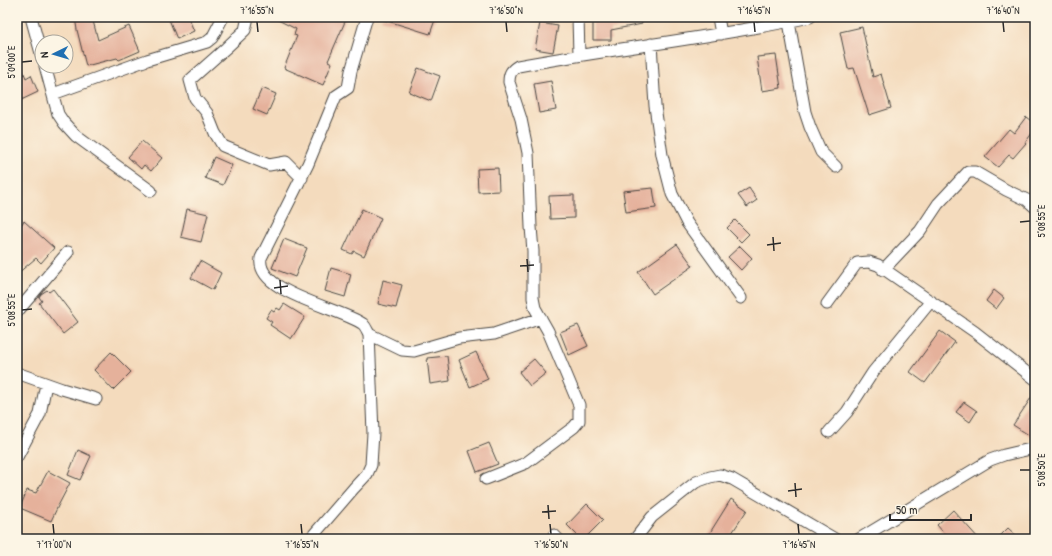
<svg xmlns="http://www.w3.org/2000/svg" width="1052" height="556" font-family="'Patrick Hand',sans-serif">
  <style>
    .building { fill: #e5b19b }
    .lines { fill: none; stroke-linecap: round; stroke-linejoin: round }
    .minor-casing { stroke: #494541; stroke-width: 13 }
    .minor { stroke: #fff; stroke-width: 11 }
    .ticks { fill: none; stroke: #2b2b2b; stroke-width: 1.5 }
    .neatline { fill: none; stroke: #2b2b2b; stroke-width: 1.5 }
    .ticks-label { font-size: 10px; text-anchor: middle; fill: #2b2b2b }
  </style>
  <rect width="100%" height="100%" fill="#fcf5e5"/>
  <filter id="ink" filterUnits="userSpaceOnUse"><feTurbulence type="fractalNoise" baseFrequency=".025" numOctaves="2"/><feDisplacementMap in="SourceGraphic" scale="8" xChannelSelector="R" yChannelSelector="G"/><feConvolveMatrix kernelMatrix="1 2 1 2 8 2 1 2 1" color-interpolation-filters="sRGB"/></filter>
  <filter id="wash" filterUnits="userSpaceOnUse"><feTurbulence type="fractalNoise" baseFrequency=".012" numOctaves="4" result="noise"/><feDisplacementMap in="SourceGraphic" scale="16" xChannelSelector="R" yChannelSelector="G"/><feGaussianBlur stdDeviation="0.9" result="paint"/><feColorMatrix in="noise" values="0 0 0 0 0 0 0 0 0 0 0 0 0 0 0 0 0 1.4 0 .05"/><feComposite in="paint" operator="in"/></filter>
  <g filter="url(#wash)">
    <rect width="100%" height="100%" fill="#f4dbbd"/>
    <g id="blocks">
      <path class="building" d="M75,17h17l6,23 31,-14 11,25 -21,9 -2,-2 -31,8 -9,-36z
        M168,17h20l6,14 -17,8z
        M272,17h75l-19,44 4,2 -9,22 -39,-17 13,-32 -3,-1 2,-6z
        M382,17h54l-6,17 -49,-15z
        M593,17h48l1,7 -31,6v10h-18z
        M540,23l18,3 -5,26 -18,-3z
        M862,27l11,50 8,-3 10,34 -22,7 -15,-47 -6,1 -8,-37z
        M776,55l5,33 -19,3 -5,-34z
        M17,57l9,21 5,-3 7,17 -21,10z
        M418,68l22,8 -9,25 -22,-9z
        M551,81l5,29 -17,3 -5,-29z
        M262,88l14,6 -9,21 -14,-6z
        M1026,117l9,7v5l-10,14h1l-13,15 -4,-3 -11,12 -13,-10 24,-28 5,4z
        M142,141l20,17 -11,13 -7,-6 -3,4 -13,-12z
        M214,157l18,8 -9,20 -18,-7z
        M498,168l1,23 -21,1 -1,-23z
        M653,188l3,20 -30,4 -3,-21z
        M749,188l8,12 -10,7 -9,-12z
        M574,195v23l-24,1 -1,-23z
        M187,209l21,5 -7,28 -20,-5z
        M362,209l19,9 -17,38 -10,-5 -2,3 -9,-4z
        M735,220l14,14 -8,8 -14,-14z
        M24,221l30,27 -13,15 -5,-5 -19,16v-44z
        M284,239l23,9 -12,29 -23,-9z
        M677,244l16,22 -40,28 -15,-22z
        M740,246l12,12 -11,12 -13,-13z
        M200,261l21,12 -8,17 -22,-12z
        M331,268l20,6 -6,23 -20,-6z
        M383,280l19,5 -6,23 -18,-4z
        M53,289l25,33 -15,12 -24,-31 3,-2 -3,-4 2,-3 6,-4 2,2z
        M994,290l10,8 -8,11 -10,-8z
        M284,304l21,13 -14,22 -21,-14 2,-3 -6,-4 5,-8 3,2 3,-4 3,2z
        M578,325l10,21 -19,9 -9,-23z
        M940,331l15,11 -30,41 -15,-11z
        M111,352l20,20 -18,18 -19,-20z
        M476,352l12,27 -18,8 -11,-27z
        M447,356l3,25 -20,3 -3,-26z
        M534,359l12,14 -16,13 -11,-14z
        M1035,392v47l-22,-14z
        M964,402l13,9 -7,11 -14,-10z
        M489,443l9,21 -21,8 -8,-21z
        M78,450l13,6 -11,24 -12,-5z
        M48,471l22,12 -12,23 -7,15 -31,-13 7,-18 9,3z
        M731,499l16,11 -19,29h-22z
        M587,504l16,16 -19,19h-3l-14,-14z
        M953,510l26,29h-30l-12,-14z
        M1008,528l12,11h-23z"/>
    </g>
  </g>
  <g filter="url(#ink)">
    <use href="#blocks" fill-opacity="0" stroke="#494541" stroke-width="1"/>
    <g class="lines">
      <defs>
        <path id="minor" d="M31,17l11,40
          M248,17l-3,13 -19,18 -36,32 5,18 12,15 8,20 8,13 46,19 17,-3 16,16
          M578,17l1,38
          M718,17l3,17
          M789,22l16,90 5,15 11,25 15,15
          M651,44l4,62 7,49 10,39 15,29 54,75
          M45,66l13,48 6,9 12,13 75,55
          M53,94l94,-34 60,-18 5,-4 11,-21
          M883,270l37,-39 18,-27 30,-32h7l31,18 21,10 8,7
          M827,304l30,-41 12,-1 9,3 97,67 60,47
          M17,312l51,-60
          M369,334l33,16 12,1 45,-13 35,-4 47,-16
          M17,373l45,16 34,10
          M829,432l18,-20 26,-40 58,-71
          M17,457l23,-43 6,-30
          M486,479l40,-16 48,-36 5,-6v-16l-31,-74 -13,-23 -2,-10v-47l-2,-24 -3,-74 -7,-34 -12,-37c0,-8 2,-12 9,-16 97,-18 195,-28 292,-49
          M554,535l4,4
          M310,539l44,-51 13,-14 4,-9 2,-32 -4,-99c-2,-4 -3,-7 -6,-10 -22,-16 -108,-31 -102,-66l47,-94 28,-68 12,-8 3,-17 16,-54
          M635,539l17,-22 44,-35 14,-5 10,-2 12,4 103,60
          M859,539l131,-79 14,-5 31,-7"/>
      </defs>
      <use href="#minor" class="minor-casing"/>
      <use href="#minor" class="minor"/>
    </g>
  </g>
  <path class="ticks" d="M257,22l1,10M506,22l1,10M754,22l1,10M1003,22l1,10M22,62l10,-1M1020,222l10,-1M773,237l1,14M767,245l14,-2M527,259l1,13M520,266l14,-1M280,280l1,14M274,288l14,-2M22,310l10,-1M1020,470h10M795,483l1,14M788,491l14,-2M548,505l1,14M542,512l14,-1M53,524l1,10M301,524l1,10M550,524l1,10M798,524l1,10"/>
  <rect width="1052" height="556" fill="none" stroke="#fcf5e5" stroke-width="44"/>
  <g transform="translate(54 54) rotate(265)"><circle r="19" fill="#fcf5e5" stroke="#a8a49b"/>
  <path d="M0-3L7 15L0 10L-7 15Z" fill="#1f6fb2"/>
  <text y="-6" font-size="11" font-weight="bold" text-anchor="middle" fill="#2b2b2b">N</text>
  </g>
  <path d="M890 514v6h81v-6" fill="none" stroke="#2b2b2b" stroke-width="2"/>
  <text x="896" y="514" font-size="12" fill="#2b2b2b" stroke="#fcf5e5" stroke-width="3" paint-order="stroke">50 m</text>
  <rect x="22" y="22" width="1008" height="512" class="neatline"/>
  <g class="ticks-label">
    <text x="257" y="14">7°16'55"N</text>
    <text x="506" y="14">7°16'50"N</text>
    <text x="754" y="14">7°16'45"N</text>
    <text x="1003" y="14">7°16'40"N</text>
    <text transform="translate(11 62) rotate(-90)" y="4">5°09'00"E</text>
    <text transform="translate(1041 221) rotate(-90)" y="4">5°08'55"E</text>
    <text transform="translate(11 310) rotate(-90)" y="4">5°08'55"E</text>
    <text transform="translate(1041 470) rotate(-90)" y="4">5°08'50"E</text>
    <text x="54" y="548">7°17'00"N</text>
    <text x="302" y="548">7°16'55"N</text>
    <text x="551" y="548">7°16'50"N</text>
    <text x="799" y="548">7°16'45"N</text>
  </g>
</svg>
